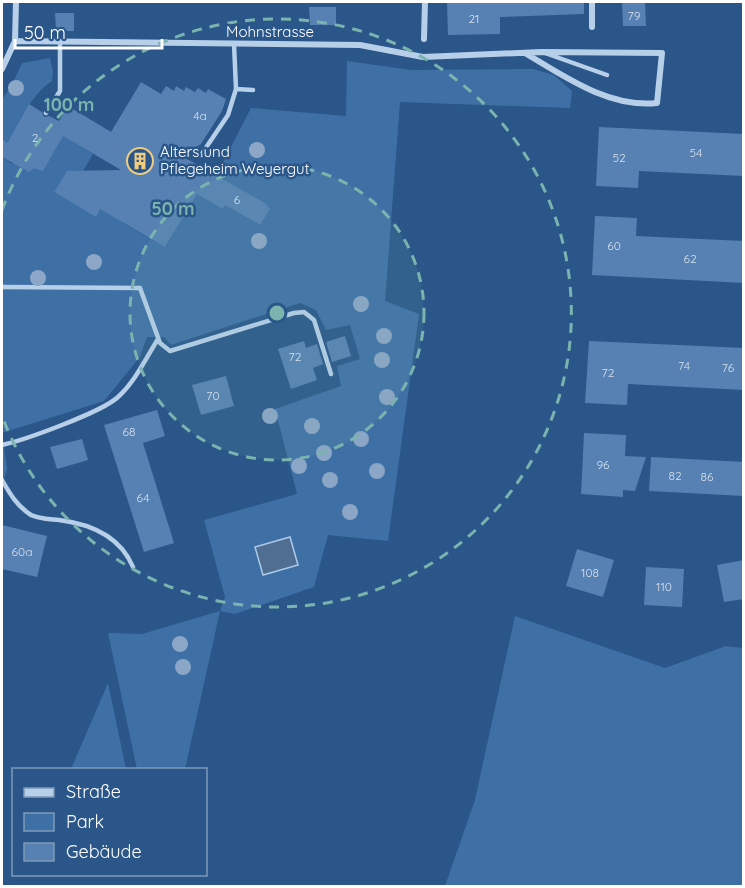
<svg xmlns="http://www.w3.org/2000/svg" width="745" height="888" font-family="Quicksand,sans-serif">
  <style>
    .green { fill: #3e70a6 }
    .water { fill: #506e92; stroke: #accae9; stroke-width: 1.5 }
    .building { fill: #5681b2 }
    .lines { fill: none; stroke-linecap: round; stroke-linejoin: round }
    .service { stroke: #b7cfe9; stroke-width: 4.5 }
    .minor { stroke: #b7cfe9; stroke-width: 6 }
    .tree { fill: #8ba6c6 }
    .ring { fill: none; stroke: #7bb4af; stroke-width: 3; stroke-dasharray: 10 8 }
    .labels { text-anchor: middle; stroke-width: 5; stroke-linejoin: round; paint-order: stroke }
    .number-label { font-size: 12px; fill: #d5e0ec }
    .street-label { font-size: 15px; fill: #fff; stroke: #2a5689 }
    .poi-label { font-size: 15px; fill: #fff; stroke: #2a5689; text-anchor: start }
    .centre { fill: #7bb4af; stroke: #2a5689; stroke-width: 3 }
    .ring-label { font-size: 18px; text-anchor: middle; font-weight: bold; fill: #7bb4af; stroke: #2a5689; stroke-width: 5; stroke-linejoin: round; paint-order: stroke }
  </style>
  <rect width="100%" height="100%" fill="#2a5689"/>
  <path class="green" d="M50,58l3,14 -1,9c-21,14 -32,40 -45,62l-2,-1 -3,5v-48l9,-12 11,-24z
    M347,61l64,9 122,-1 21,6 18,16 -2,17 -170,-6 -15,199 34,13 -31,227 -60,-6 -14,52 -79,27 -15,-3 -35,158h-48l-29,-136 34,1 78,-23 5,-14 -21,-77 93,-26 -22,-85 66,-23 -4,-20 23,-7 -10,-34 -24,5 -10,-20 -16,-7 -129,42 -7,-8h-17l-7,20 -36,44 -102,32 5,36 -5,17v-329l10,7 3,-4 39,-8 8,-17 31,19 -14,24 -12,-7 -13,21 42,24 19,-32 23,13 -15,26 42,24 39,-66 19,28 2,-4 35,20 8,-18 -52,-31 35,-68 95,8z
    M515,616l150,52 61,-22 17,2v238h-298l30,-86z
    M108,683l18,86h-55z"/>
  <path class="water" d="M290,537l8,28 -35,10 -8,-28z"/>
  <path class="building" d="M518,2h66v12l-84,3v17l-52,1 -1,-32z
    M622,2h23l1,24h-23z
    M309,7h27v18h-26z
    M55,13h19v18h-18z
    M141,82l20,12 5,-8 8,5 2,-5 8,5 2,-4 9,5 3,-4 8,5 2,-4 18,10 -4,12 -21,33 -19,12 83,47 5,6 -10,16 -35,-20 -2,4 -26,-15 -32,53 -65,-38 -4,8 -42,-25 13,-21 54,-1 -58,-34 -20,35 -9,-3 -5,4 -27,-15v-18l5,4 22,-39 13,8 2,5 5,-1 10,5 9,-15 43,26z
    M599,127l145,7v42l-105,-5 -1,17 -42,-2z
    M595,216l42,2 -1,18 108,5v42l-152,-8z
    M345,336l6,20 -19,6 -6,-20z
    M304,341l2,7 11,-4 6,20 -10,4 4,12 -26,9 -13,-40z
    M589,341l155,7v42l-116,-6 -1,21 -42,-2z
    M226,376l8,30 -33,9 -9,-30z
    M157,410l8,26 -22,7 31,100 -30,9 -40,-127z
    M584,433l42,2 -1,21 21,1 -11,34 -12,-1v7l-42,-3z
    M82,439l6,21 -31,9 -7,-22z
    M651,457l93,5v34l-95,-5z
    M2,525l45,11 -10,41 -35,-8z
    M577,549l37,11 -11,37 -37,-11z
    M744,560v39l-20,3 -7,-37z
    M646,567l38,2 -2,38 -38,-2z"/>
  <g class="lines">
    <path class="service" d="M545,53l62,22
      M236,89l17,1
      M46,113l14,-22v-48
      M201,155l27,-40 8,-26 -2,-45
      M2,287l138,1 20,55 10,8 124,-38 10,-1 10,8 17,54
      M2,445c23,-5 100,-33 116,-48 17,-15 28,-39 40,-58
      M2,480c8,14 15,26 29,35 8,4 19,4 28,5 32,4 61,16 74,47"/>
    <path class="minor" d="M592,27v-25
      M424,39l1,-37
      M15,41l345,4 63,12 118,-5 121,1 -5,50c-48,5 -92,-26 -132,-50
      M2,69l13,-28 1,-39"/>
  </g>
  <g class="tree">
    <circle cx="16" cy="88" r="8"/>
    <circle cx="257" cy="150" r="8"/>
    <circle cx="259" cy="241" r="8"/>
    <circle cx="94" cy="262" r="8"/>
    <circle cx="38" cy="278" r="8"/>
    <circle cx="361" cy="304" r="8"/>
    <circle cx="384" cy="336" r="8"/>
    <circle cx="382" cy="360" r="8"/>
    <circle cx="387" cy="397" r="8"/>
    <circle cx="270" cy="416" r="8"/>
    <circle cx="312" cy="426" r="8"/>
    <circle cx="361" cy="439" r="8"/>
    <circle cx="324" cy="453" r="8"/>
    <circle cx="299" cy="466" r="8"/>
    <circle cx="377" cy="471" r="8"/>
    <circle cx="330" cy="480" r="8"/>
    <circle cx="350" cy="512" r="8"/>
    <circle cx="180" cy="644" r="8"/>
    <circle cx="183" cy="667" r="8"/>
  </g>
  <circle cx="277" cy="313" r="147" fill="#7bb4af" fill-opacity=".12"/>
  <g class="ring">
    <circle cx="277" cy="313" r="147"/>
    <path d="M2 210A294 294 0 1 1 2 416"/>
  </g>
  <defs>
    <symbol id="building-ring" viewBox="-11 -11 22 22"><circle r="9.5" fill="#2a5689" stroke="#efcc7f" stroke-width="1.5"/><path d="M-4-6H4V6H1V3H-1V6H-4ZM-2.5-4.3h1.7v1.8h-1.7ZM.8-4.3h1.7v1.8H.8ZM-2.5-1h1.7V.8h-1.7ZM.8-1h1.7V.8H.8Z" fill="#efcc7f"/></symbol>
  </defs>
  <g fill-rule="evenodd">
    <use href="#building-ring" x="125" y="146" width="30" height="30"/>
  </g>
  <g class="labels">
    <g class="number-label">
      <text x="634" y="20">79</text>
      <text x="474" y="23">21</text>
      <text x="200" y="120">4a</text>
      <text x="35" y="142">2</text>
      <text x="696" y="157">54</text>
      <text x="619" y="162">52</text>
      <text x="237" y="204">6</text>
      <text x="614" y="250">60</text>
      <text x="690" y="263">62</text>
      <text x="295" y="361">72</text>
      <text x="684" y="370">74</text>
      <text x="728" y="372">76</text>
      <text x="608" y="377">72</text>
      <text x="213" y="400">70</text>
      <text x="129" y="436">68</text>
      <text x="603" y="469">96</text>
      <text x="675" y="480">82</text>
      <text x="707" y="481">86</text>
      <text x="143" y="502">64</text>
      <text x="22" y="556">60a</text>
      <text x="590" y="577">108</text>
      <text x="664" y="591">110</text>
    </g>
    <g class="street-label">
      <text x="270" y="37">Mohnstrasse</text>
    </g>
    <g class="poi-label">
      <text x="160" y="157">Alters und<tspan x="160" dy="17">Pflegeheim Weyergut</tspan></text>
    </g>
  </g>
  <circle cx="277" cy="313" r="9" class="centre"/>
  <g class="ring-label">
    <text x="69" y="111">100 m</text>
    <text x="173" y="215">50 m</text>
  </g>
  <rect width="745" height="888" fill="none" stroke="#ffffff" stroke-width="6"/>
  <rect x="12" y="768" width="195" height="108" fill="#2a5689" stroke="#7f9ab8" stroke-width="1.5"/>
  <rect x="24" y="788" width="30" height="9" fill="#b7cfe9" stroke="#7f9ab8" stroke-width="1.5"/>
  <text x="66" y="798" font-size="18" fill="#ffffff">Straße</text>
  <rect x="24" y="813" width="30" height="18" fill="#3e70a6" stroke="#7f9ab8" stroke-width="1.5"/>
  <text x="66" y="828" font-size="18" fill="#ffffff">Park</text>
  <rect x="24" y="843" width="30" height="18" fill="#5681b2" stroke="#7f9ab8" stroke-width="1.5"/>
  <text x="66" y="858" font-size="18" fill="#ffffff">Gebäude</text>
  <path d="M15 39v9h147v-9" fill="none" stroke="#ffffff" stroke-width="3"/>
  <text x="24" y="39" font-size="18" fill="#ffffff" stroke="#2a5689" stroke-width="4.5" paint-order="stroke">50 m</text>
</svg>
